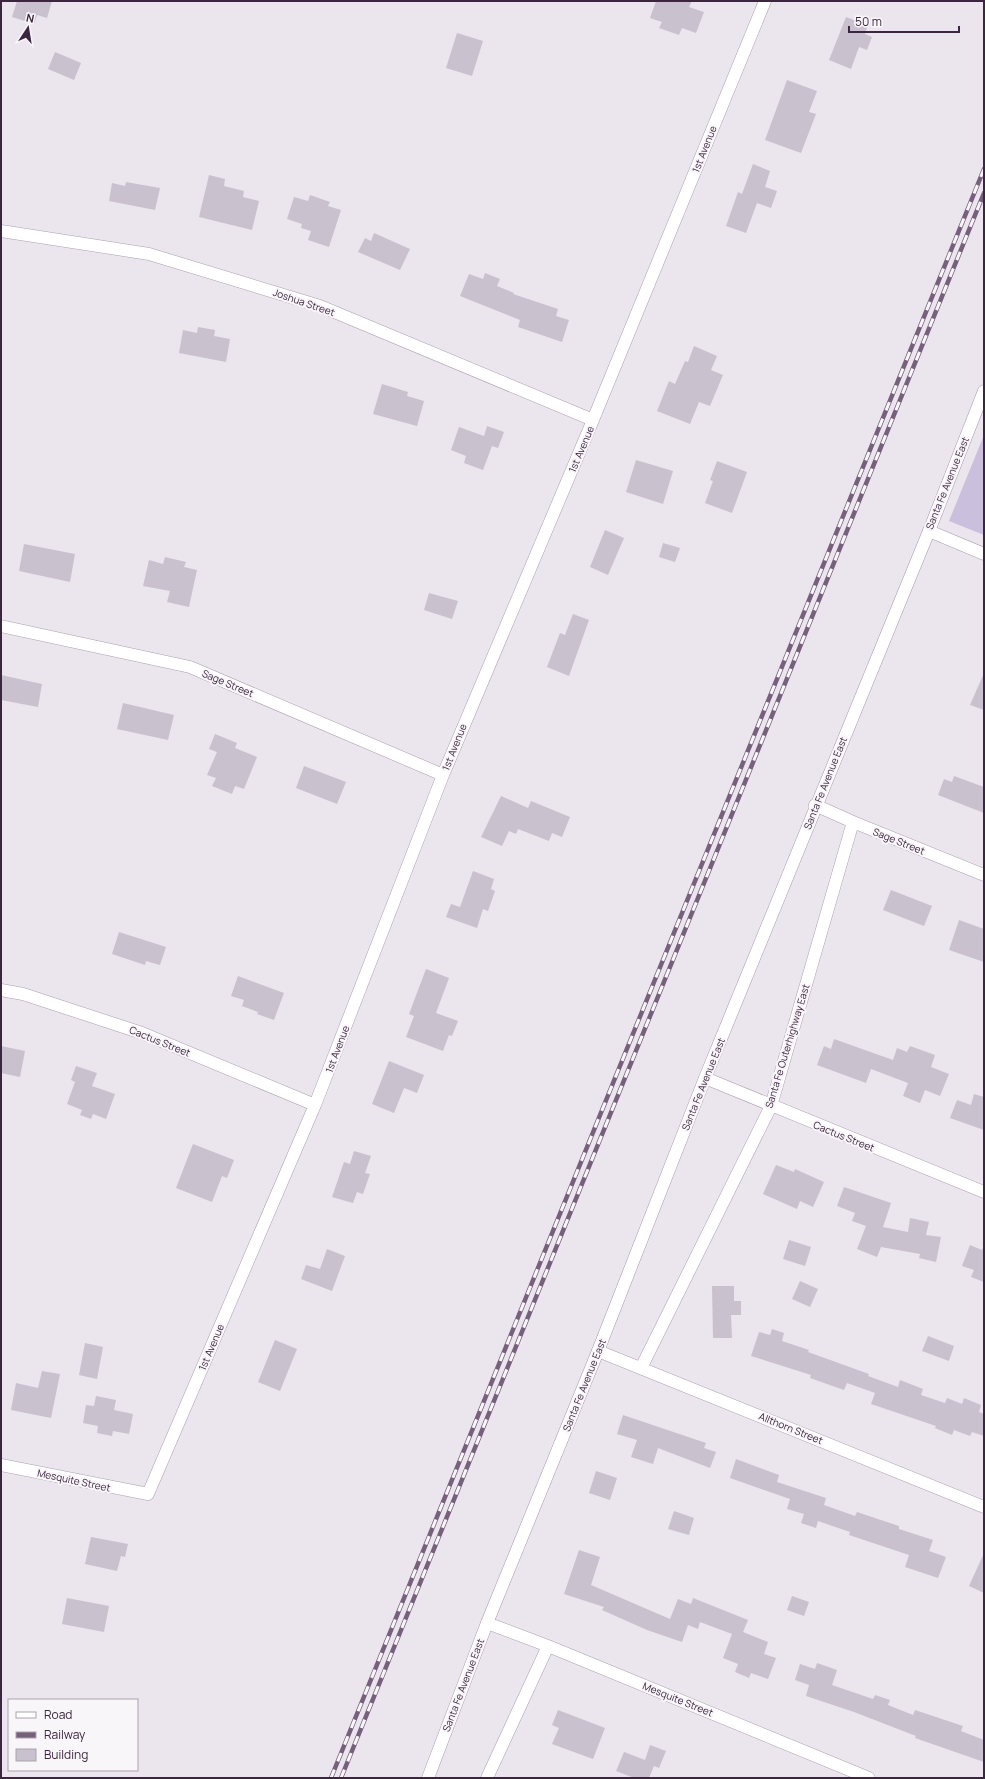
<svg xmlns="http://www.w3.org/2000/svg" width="985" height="1779" font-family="Manrope,sans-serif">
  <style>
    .green { fill: #cbbfde }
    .building { fill: #cac1cf }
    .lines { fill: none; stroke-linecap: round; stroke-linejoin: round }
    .street-casing { stroke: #aca0af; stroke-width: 13 }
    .secondary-casing { stroke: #a998ae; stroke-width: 13 }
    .street { stroke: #fff; stroke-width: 12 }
    .secondary { stroke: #fff; stroke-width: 12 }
    .rail-casing { stroke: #76607b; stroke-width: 4.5 }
    .rail { stroke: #f9f6fa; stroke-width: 3; stroke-dasharray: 9; stroke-linecap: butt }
    .labels { text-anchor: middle; stroke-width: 4; stroke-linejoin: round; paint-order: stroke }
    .street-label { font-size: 10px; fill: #3b253f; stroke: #f9f6fa }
  </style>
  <rect width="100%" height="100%" fill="#ebe5ee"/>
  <path class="green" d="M984,435v100l-35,-14z"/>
  <path class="building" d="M17,1h35l-5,17 -10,-3 -3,9 -22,-7z
    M656,1h36l-3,6 15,5 -8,21 -14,-5 -3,7 -20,-7 3,-6 -12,-4z
    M846,17l22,8 -3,9 7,3 -5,13 -8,-3 -8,22 -22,-9z
    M457,33l26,8 -11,35 -26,-8z
    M55,52l26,11 -7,17 -26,-11z
    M787,80l30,11 -8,21 7,2 -15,39 -36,-13z
    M753,164l17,7 -5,16 12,4 -6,17 -14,-5 -11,30 -20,-7 12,-34 4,2z
    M209,175l16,4 -1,7 20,5 -1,6 16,4 -7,29 -53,-13z
    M126,182l34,6 -5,22 -46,-9 3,-18 13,3z
    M310,195l20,7 -2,4 13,4 -12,37 -21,-7 3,-9 -10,-3 1,-4 -15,-5 7,-22 14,4z
    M374,233l36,16 -10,21 -42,-18 7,-14 6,3z
    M485,273l15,6 -3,7 17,7 -1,1 45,15 -2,7 13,4 -7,22 -44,-15 2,-7 -60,-24 9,-22 14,5z
    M198,327l17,3 -1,6 16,3 -4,23 -47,-9 4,-23 14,3z
    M694,346l23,10 -6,14 12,5 -13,31 -11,-4 -9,22 -33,-13 12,-30 6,3 10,-23 3,1z
    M382,384l26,8 -1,4 17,5 -7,25 -44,-12z
    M487,426l17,6 -6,16 -6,-2 -9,24 -19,-7 2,-7 -15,-6 8,-23 25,9z
    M636,460l37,11 -10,33 -37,-12z
    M717,461l30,11 -15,41 -27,-10 8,-22 -3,-1z
    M605,530l19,8 -16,37 -18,-8z
    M663,543l17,5 -5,14 -16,-5z
    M24,544l51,10 -5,28 -51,-11z
    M165,557l21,5 -2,5 13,3 -8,37 -22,-5 3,-11 -27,-5 6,-26 14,4z
    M429,593l29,8 -6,18 -28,-9z
    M573,614l16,6 -20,56 -22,-9 13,-34 5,2z
    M984,673v37l-14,-5z
    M1,675l41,9 -4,23 -37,-7z
    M123,703l51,12 -6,25 -51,-11z
    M215,734l22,9 -2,5 22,9 -13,32 -9,-3 -3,8 -20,-8 4,-8 -9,-3 10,-23 -8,-3z
    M304,766l42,16 -9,22 -41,-16z
    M954,776l30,11v26l-46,-18 6,-16 8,3z
    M501,796l27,12 3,-7 39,16 -8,20 -10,-4 -3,8 -31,-12 -2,5 -7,-3 -7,15 -21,-9z
    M473,871l21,8 -3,10 4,2 -7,20 -5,-2 -6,19 -31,-11 5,-13 9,3z
    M891,890l41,16 -8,20 -41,-16z
    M959,920l25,9v33l-35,-12z
    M119,932l47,15 -6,18 -14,-4 -1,4 -33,-11z
    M426,969l23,9 -13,35 22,8 -6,15 -3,-1 -6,16 -37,-14 8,-21 -5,-2z
    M238,976l46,17 -10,27 -17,-6 1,-2 -16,-6 2,-6 -13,-4z
    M834,1039l59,21 4,-12 10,4 3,-6 25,9 -4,12 18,7 -9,22 -15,-6 -5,13 -17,-7 5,-13 -37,-14 -5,14 -49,-18 7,-19 7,3z
    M1,1046l24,5 -5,26 -19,-4z
    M389,1061l35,14 -7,18 -13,-5 -10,25 -22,-9z
    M76,1066l21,7 -5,13 23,8 -9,25 -13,-5 -2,5 -11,-4 2,-5 -15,-6 8,-22 -4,-2z
    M974,1094l10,3v33l-34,-12 7,-18 14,5z
    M193,1144l41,16 -7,18 -5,-2 -10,26 -36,-14z
    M354,1151l17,5 -6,17 5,1 -7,20 -6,-2 -4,11 -21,-6 12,-35 6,2z
    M776,1165l18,7 1,-3 29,13 -11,25 -13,-6 -3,8 -34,-15z
    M844,1187l47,16 -8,24 25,5 2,-14 19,4 -3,13 15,2 -5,25 -17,-4 1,-4 -39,-7 -4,10 -20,-8 9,-23 -14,-5 3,-8 -18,-7z
    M789,1240l22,7 -6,19 -22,-7z
    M970,1245l12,5 2,-4v36l-13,-5 3,-7 -12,-4z
    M327,1249l18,7 -13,35 -31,-12 5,-14 14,4z
    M800,1281l18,8 -8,18 -18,-8z
    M712,1286h22v15h7v14h-10l1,23h-19z
    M772,1329l12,4 -2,8 27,9 -1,2 61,22 -1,2 30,11 2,-7 23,9 -2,6 24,8 2,-5 15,6 2,-6 17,7 -2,7 5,2v22l-12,-4 -2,4 -16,-6 -2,5 -17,-7 1,-2 -65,-22 4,-11 -28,-10 -3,7 -34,-12 1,-3 -60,-19 8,-24 11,3z
    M928,1336l26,10 -5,15 -27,-10z
    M275,1340l22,9 -17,42 -22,-9z
    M85,1343l18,4 -6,32 -18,-4z
    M42,1371l18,3 -9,44 -40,-8 5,-27 22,5z
    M96,1396l20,4 -2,10 19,4 -4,20 -16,-3 -1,5 -15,-3 1,-7 -15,-3 3,-18 8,1z
    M623,1415l83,28 -2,5 12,4 -6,16 -52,-20 -5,16 -22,-7 6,-17 -20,-6z
    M736,1459l43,16 -2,7 49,16 -2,7 31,11 2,-4 42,14v3l34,11 -4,11 17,6 -8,21 -33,-11 4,-12 -60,-20 1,-3 -32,-11 -2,7 -15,-5 3,-9 -17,-5 3,-10 -60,-21z
    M596,1471l21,7 -7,22 -21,-7z
    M674,1511l20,7 -5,17 -21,-6z
    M91,1537l37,7 -3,13 -4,-1 -4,15 -32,-7z
    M579,1550l21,7 -9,28 79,34 8,-20 13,5 2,-6 55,22 -5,12 25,10 -4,12 12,4 -8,21 -17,-6 -2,5 -14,-6 3,-8 -15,-6 9,-24 -32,-12 -2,7 -10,-4 -6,17 -35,-12 -45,-20 2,-3 -40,-13z
    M984,1553v40l-15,-7z
    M792,1596l17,6 -5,14 -17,-6z
    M67,1598l42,8 -5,26 -42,-8z
    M817,1663l20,7 -5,15 41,14 2,-4 15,5 -2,5 25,10 2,-5 48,16 -2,5 23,9v22l-69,-24 1,-2 -62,-24 -48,-16 3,-11 -14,-5 5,-16 15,5z
    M558,1710l47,18 -12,31 -41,-15 7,-16 -7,-3z
    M650,1745l16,6 -7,17 -5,-2 -5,12h-15l-18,-7 8,-19 21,8z"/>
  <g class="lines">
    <defs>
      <path id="street" d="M1,231l148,23 171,52 273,114
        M929,531l55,23
        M1,626l189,41 253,108
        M815,805l38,17 131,53
        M1,990l22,4 119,39 173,72
        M705,1078l279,114
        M598,1351l386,156
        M641,1368l130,-262 82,-284
        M1,1465l147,29 167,-389 128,-330 150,-355 172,-419
        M487,1623l61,23 321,132
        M487,1778l61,-132"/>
      <path id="secondary" d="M428,1778l59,-155 111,-272 107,-273 224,-547 55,-140"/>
    </defs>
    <use href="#street" class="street-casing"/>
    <use href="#secondary" class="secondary-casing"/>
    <use href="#street" class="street"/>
    <use href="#secondary" class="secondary"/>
    <defs>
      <path id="rail" d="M331,1778l653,-1609
        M341,1778l643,-1585"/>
    </defs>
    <use href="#rail" class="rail-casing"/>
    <use href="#rail" class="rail"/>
  </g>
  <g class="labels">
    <g class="street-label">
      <text transform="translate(704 149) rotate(-68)" y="4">1st Avenue</text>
      <text transform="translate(304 302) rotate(19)" y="4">Joshua Street</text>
      <text transform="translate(581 449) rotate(-67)" y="4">1st Avenue</text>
      <text transform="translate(947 483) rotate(-68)" y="4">Santa Fe Avenue East</text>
      <text transform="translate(228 683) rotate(23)" y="4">Sage Street</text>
      <text transform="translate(454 747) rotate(-68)" y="4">1st Avenue</text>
      <text transform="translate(825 783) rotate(-68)" y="4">Santa Fe Avenue East</text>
      <text transform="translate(899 841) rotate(22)" y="4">Sage Street</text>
      <text transform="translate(160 1041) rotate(22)" y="4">Cactus Street</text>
      <text transform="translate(787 1046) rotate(-73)" y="4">Santa Fe Outerhighway East</text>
      <text transform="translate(337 1049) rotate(-69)" y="4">1st Avenue</text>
      <text transform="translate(703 1084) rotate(-68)" y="4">Santa Fe Avenue East</text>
      <text transform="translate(844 1136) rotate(22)" y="4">Cactus Street</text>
      <text transform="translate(211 1347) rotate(-67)" y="4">1st Avenue</text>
      <text transform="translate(584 1385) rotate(-68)" y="4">Santa Fe Avenue East</text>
      <text transform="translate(791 1428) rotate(22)" y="4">Allthorn Street</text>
      <text transform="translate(74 1480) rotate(12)" y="4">Mesquite Street</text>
      <text transform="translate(463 1685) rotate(-69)" y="4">Santa Fe Avenue East</text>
      <text transform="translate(678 1699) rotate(22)" y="4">Mesquite Street</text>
    </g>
  </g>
  <rect width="985" height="1779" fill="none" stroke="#3b253f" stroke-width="4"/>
  <rect x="8" y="1699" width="130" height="72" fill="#f9f6fa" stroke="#ada2af"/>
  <rect x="16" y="1712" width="20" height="6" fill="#ffffff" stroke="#ada2af"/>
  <text x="44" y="1719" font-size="12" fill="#3b253f">Road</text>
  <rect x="16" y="1732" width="20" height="6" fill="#76607b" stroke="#ada2af"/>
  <text x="44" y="1739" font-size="12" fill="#3b253f">Railway</text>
  <rect x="16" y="1749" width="20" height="12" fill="#cac1cf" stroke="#ada2af"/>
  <text x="44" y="1759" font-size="12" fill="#3b253f">Building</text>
  <g transform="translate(28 28) rotate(12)" stroke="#f9f6fa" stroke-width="3" paint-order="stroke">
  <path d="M0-3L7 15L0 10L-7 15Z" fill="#3b253f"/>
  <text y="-6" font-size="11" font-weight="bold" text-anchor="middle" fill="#3b253f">N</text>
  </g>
  <path d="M849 26v6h110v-6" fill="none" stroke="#3b253f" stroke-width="2"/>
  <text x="855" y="26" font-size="12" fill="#3b253f" stroke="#f9f6fa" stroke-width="3" paint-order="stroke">50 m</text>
</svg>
